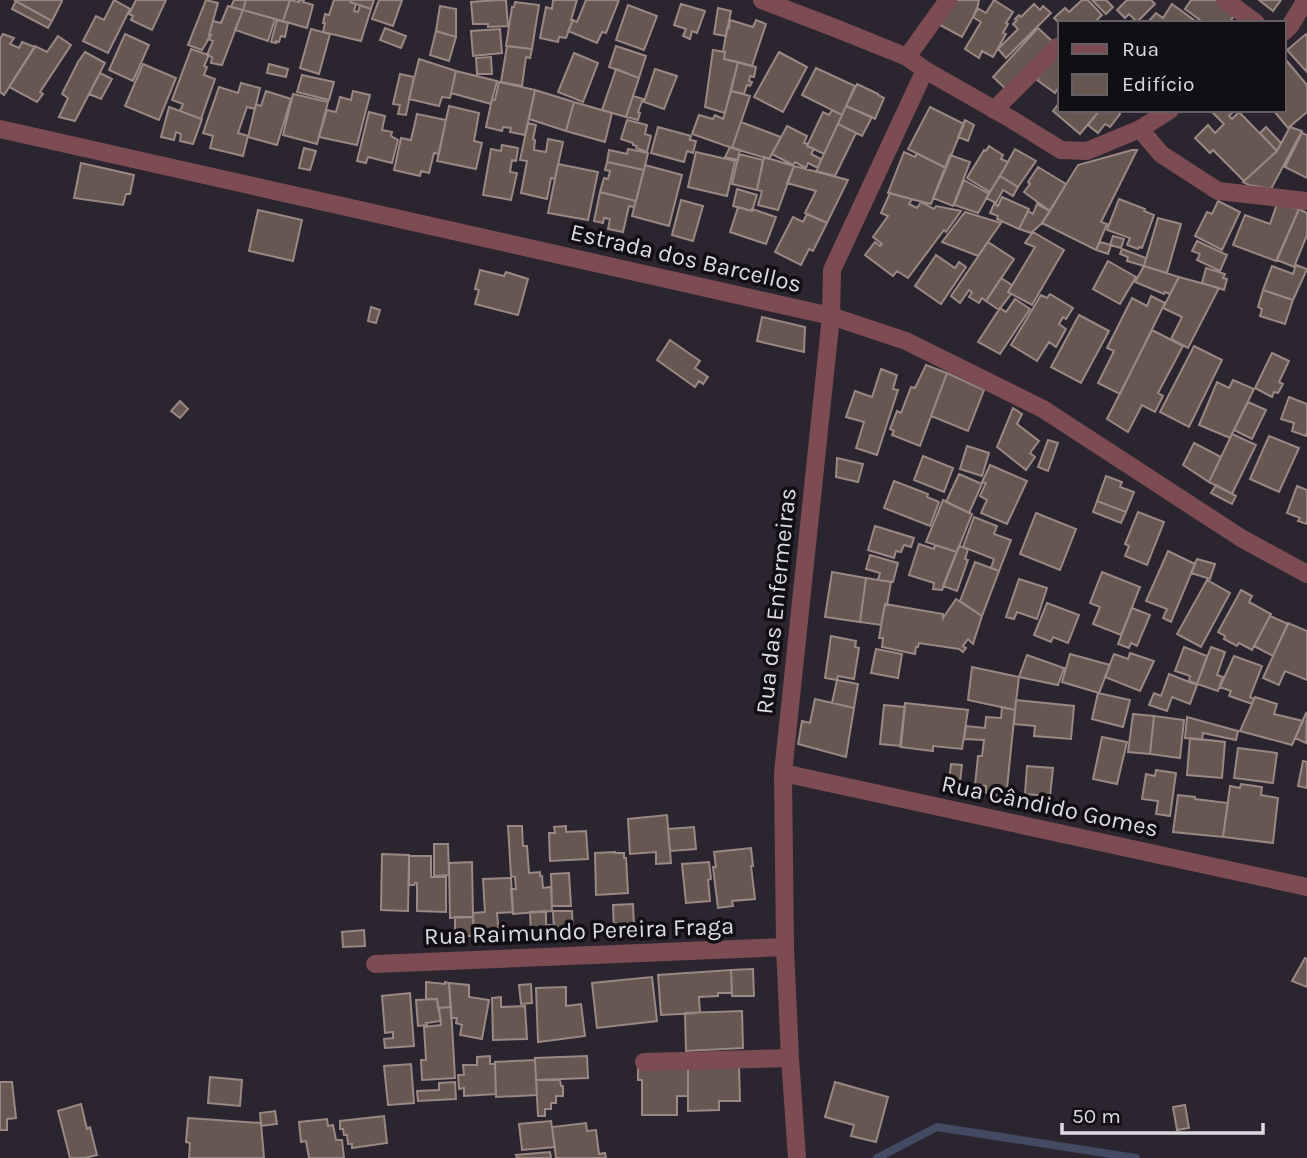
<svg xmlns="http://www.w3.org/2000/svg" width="1307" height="1158" font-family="Karla,sans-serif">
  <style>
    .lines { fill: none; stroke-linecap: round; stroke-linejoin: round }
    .stream { stroke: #434b63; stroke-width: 8 }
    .building { fill: #665751; stroke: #998883; stroke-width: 2 }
    .minor { stroke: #7c4c52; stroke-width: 18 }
    .labels { text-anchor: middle; stroke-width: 7; stroke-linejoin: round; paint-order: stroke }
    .street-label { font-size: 24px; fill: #dedae2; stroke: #120f14 }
  </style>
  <rect width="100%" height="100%" fill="#2b2530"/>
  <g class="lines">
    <path class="stream" d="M877,1158l60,-31 199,31"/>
  </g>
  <path class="building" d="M14,0h47l1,1 -10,20z
    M114,0l16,9 -22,44 -25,-12 13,-25 8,4z
    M136,0h30l-14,30 -21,-10 2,-4 -4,-2z
    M206,0l12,3 -9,32h2l-9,15 -14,-5z
    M234,0h12l-3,10 -12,-3z
    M246,0h44l-7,21 -40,-11z
    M290,0l9,2v-2h5l-1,2 10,3 -6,23 -24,-7z
    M334,0h16v2l6,2 -2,7 4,1 2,-7 11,4 -10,32 -38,-9 2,-9h-2l2,-9 4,1z
    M350,0h24l-3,9 -21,-7z
    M379,0h23l-9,26 -21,-7z
    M497,0h9l2,26 -20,1v-3h-15l-2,-22z
    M553,0h24l-6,20h2l-7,18 -7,-1 -1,5 -18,-4 6,-31 6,2z
    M586,0h33l-13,33 -4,-1 -5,11 -29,-12 5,-11 4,2z
    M953,0h26l-2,10 -15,27 -22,-12z
    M994,0l19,12 -7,11 2,1 -5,9 3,1 -13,23 -11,-6 -3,7 -14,-9 16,-27 -8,-5 4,-9 9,5z
    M1082,0h6l14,15 -8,8 -34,1 -6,-6 11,-10 4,4z
    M1092,0h14l7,7 -7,7z
    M1127,0h24l4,4 -18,18 -8,-8 -4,4 -8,-8z
    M1191,0h25l20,13 -7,10h-25l-19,-14z
    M1259,0h22l-8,11z
    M16,1l36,20 -4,7 -36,-19z
    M515,2l24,3 -7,44 -26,-3 6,-39h2z
    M681,4l24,7 -8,22 -5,-2 -2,8 -7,-3 3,-7 -12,-4z
    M1034,4l6,6 3,-4 8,7 -45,45 -8,-9 20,-20 -5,-5 4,-4 -2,-1 4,-4 2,2z
    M1172,4l26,19 -50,-1 8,-9 7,5z
    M628,5l29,11 -13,34 -28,-10z
    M228,6l15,4 -21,55 -11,-2 1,-6 -5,-2 6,-14 -5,-2 3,-4h-2l4,-14 8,2z
    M440,6l16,3v28l-20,-6z
    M718,8l13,3 -5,25 -12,-2z
    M243,10l32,9 -7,22 -33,-11z
    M277,20l11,3 -3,14 -4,-1 -2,6 -3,-1v2l-5,-1z
    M730,20l23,7 3,-7 10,4 -14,42 -28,-7 1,-7h-2l4,-24h2z
    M385,28l21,8 -5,12 -21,-8z
    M1038,28l14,13 -45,49 -14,-13z
    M311,29l19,5 -11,40 -19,-6z
    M500,29l2,24 -29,3 -2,-25z
    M436,31l20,6 -7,24 -19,-6z
    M3,34l11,4 -4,6 9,4 3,-6 13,5 -31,48 -4,-3v-53z
    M125,34l24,11 -16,36 -24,-11z
    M1306,34l1,1v37l-20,-22z
    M58,36l13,9 -31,47 3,2 -6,8 -28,-15 26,-41 12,6z
    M507,46l25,3 -2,9 -4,-1 -4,29 -21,-4z
    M616,46l30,10 -7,22 -30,-11z
    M191,49l18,6 -5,11 3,1 -3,8 11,4 -14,40 -21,-8 3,-7 -11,-4z
    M713,50l12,2 -1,7 14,3 -13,51 -20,-6z
    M1057,51l3,3v31l-5,8 -18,-13z
    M85,52l20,11 -30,58 -16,-4 9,-19 -6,-4 16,-32z
    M779,52l28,15 -24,45 -29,-15z
    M574,53l24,10 -15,39 -25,-10z
    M491,57l1,17h-15l-1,-16z
    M419,59l37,12 -6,27 -8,-1 -3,9 -30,-7z
    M1286,60l21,25v27l-19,16 -15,-18h11z
    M738,62l18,5 -2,10 -4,-1 -1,5 3,1 -2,4 -3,-1 -3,9 -13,-3z
    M143,64l33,14 -17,42 -34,-14z
    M269,64l19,5 -2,8 -19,-4z
    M816,68l39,18 -13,29 -40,-20z
    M616,69l23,9 -13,39 -24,-7z
    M655,69l22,7 -13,33 -20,-7z
    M456,71l41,10 -6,23 -40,-11z
    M100,73l12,6 -11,20 -12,-5z
    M400,74l14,3 -8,38 -8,-1 2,-9 -7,-1z
    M302,75l32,7 -5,18 -32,-8z
    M499,82l36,8 -10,45 -15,-3 1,-4 -8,-1 -1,4 -16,-4 6,-28 3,1z
    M241,83l19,5 -5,21 -8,-2 -9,26 10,3 -5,20 -33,-8 3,-12 -10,-3 16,-46 19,6z
    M857,84l21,10v1l6,3 -9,21 -29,-13z
    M535,90l39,12 -8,29 -37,-12z
    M266,91l25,8 -14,46 -29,-8 8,-33 5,2z
    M353,91l17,4 -13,50 -38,-8 8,-27 9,2 4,-15 11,3z
    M731,91l19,5 -18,52 -40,-14 7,-19 14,4 2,-4 8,4z
    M293,94l35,8 -11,42 -34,-9z
    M633,96l10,3 -5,13 2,1 -2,7 -12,-3z
    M574,102l38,11 -7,29 -39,-11z
    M1060,102v8h40l-20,24 -27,-23z
    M449,106l30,7 -5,28 8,2 -6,26 -39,-8z
    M846,106l26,11 -10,19 -24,-12z
    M169,107l33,12 -9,25 -13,-3 1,-7 -5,-2 -2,8 -13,-3z
    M930,107l34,17 -18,44 -38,-19z
    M832,110l10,5 -18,39 -17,-8 16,-34 6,3z
    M1100,110h16l4,4 -10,13 -5,-3 -7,9 -10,-8z
    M1210,110h25l-6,6 3,3 7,-7 38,39 -33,30 -31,-31 -3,3 -15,-15 13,-13 7,8 9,-9z
    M369,112l16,4 -3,14 10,2 -1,4 7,4 -6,23 -24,-6 -2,6 -9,-2z
    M417,114l29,6 -7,34 -5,-1 -5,20 -8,-2 -1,5 -26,-6 7,-32 10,2z
    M627,120l20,5 -2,9 6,2 -4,16 -11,-4 1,-2 -4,-1v-2l-12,-4z
    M965,120l9,5 -6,16 -10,-4z
    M741,122l40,15 -12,22 -37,-11z
    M528,123l8,2 -3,14 2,1 -1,10 12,2 2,-13 15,3 -8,37 -4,-1 -4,21 -26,-6 6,-32 -7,-1z
    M838,124l18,9 -21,43 -19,-5z
    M787,126l20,10 -3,7 4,1 -1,2 7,3 -3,5 10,5 -3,9 -10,-5 -2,5 -11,-6 -2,3 -21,-11z
    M658,127l33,9 -1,4 6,1 -3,12 -6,-2 -3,11 -33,-9z
    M1266,127l15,16 -4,8 -17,-18z
    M1290,127l12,4 -31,58 -22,-4 -6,-3 34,-31z
    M1302,133l5,2v43l-22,-11z
    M502,145l16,3 -2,13 -4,-1 -2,12 7,1 -6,27 -28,-5 8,-46 10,2z
    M989,146l14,9 -2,4 7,3 -18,30 -23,-14 17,-28 2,1z
    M730,147l10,3 -2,10 -13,-3z
    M304,148l12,3 -6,19 -11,-2z
    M628,149l20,4 -4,17 -37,-8 2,-12 18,4z
    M1015,149l21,12 -18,26 -18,-11z
    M1132,150h5l-36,72 6,2 -11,26 -54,-27 36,-58z
    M696,152l39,9 -8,35 -39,-9z
    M904,152l11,5 2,-4 29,15 -15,36 -43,-11z
    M739,154l24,6 -6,30 -25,-6z
    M950,155l20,7 -17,44 -20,-8z
    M764,157l30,9 -16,44 -20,-5 4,-14 -5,-1z
    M607,162l37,8 -8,31 -36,-9 4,-14 4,1 2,-8 -5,-1z
    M81,163l53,12 -4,19h-4l-3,11 -49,-7z
    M558,164l40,8 -10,48 -40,-7z
    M645,165l37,10 -13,51 -37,-10z
    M794,166l54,14 -21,43 -22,-10 11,-22 -29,-8z
    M1038,167l28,17 -16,27 -26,-19 6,-8 -2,-2z
    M1000,176l18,11 -5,9 -10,-6 -7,13 -10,-5z
    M964,180l25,14 -11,19 -24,-8z
    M737,189l20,6 -5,16 -19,-5z
    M600,192l36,9 -2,6 -5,-1 -6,26 -15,-3 2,-10 -6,-1 -1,5 -9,-2z
    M890,193l22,6 -3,5 8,4 4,-6 13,7 2,-3 25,5 -15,21 -2,-2 -36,48 -11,-7 -4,5 -28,-21 10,-13 5,4 2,-2 -9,-7 15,-21 -7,-3z
    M1002,197l27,12 -10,20 -22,-10 1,-3 -8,-3 4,-9 4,2z
    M1119,199l26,10 -1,2 10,4 -12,33 -3,-1 -1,2 -11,-4 3,-7 -23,-8z
    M681,200l22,6 -10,35 -21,-6z
    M1218,201l22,11 -18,38 -27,-14 12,-24 5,2z
    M1037,204l13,7 -8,12 -11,10 -12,-4 9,-18 5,3z
    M1277,204l22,5 -23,52 -43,-16 12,-30 25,9z
    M738,207l14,4v-2l24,8 -10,27 -36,-12z
    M1299,209l8,4v22l-13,32 -17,-7z
    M258,210l44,10 -9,41 -44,-10z
    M965,212l36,11 -23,33 -36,-14z
    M807,214l20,9 -14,28 -4,-2 -8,16 -26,-13 18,-35 10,5z
    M1158,218l23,6 -14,49 -23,-7z
    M1033,232l31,18 -32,55 -24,-13 27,-45 -10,-4z
    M1113,236l11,3 -3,9 -11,-3z
    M1197,241l30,14 -7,16 -23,-11 3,-6 -8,-3z
    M988,242l26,17 -28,42 -4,-3 -3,5 -10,-6 3,-5 -3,-2 -9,13 -9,-7z
    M1100,242l11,3 -3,9 -12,-4z
    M1122,249l24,9 -2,8 -17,-5 1,-4 -8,-3z
    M936,255l19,13 4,-6 7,5 -25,37 -26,-18z
    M1108,261l28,16 -16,27 -27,-15z
    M1296,265l11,4 -14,31 -30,-10 9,-24 21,8z
    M1144,266l35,11 -9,17 -5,-2 -1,2 -29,-12z
    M1206,268l19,6 -2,4 4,1 -3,11 -22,-7z
    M480,270l24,6 2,-4 22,7 -10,36 -43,-11 4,-14 -4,-1z
    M1179,277l40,11 -31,60 -17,-9 11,-22 -19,-9z
    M1001,278l11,7 -4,7 3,2 -12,16 -13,-9z
    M1263,290l30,10 -8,24 -25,-8 2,-7 -4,-2z
    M1050,294l23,14 -7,11 -3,-2 -4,7 7,5 -10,18 -7,-5 -12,19 -26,-16 30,-50 6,3z
    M1151,296l14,7 -45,91 -22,-11 16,-32 -7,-3 25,-50 15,8z
    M1015,299l15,10 -30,45 -22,-12 22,-34 6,4z
    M371,307l9,3 -4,13 -8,-2z
    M1079,315l30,16 -28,52 -30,-16z
    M762,317l43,10 -1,25 -47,-11z
    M1152,330l31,16 -25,47 5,3 -8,16 -13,-7 -14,27 -21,-13z
    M670,340l30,21 -5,7 13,9 -5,7 -4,-3 -4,6 -38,-27z
    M1194,346l28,14 -33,67 -29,-15z
    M1272,353l17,8 -10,21 4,2 -5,9 -4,-1 -2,5 -17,-9z
    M926,365l21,8 -27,73 -28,-11 2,-4 -4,-2 7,-18 4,2 10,-26 4,1z
    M881,369l16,6 -4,14 5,1 -21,65 -21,-7 8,-26 -18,-5 9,-26 17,6z
    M947,373l37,17 -16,41 -37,-15z
    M1233,380l21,9 -24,49 -31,-13 18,-43 12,6z
    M1289,397l18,7v28l-1,4 -14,-5 2,-8 -13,-4z
    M180,401l8,8 -8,9 -9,-7z
    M1248,402l18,8 -14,29 -18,-9z
    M1013,408l9,6 -5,10 22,17 -9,12 5,4 -9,13 -29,-23z
    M1232,434l24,11 -24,49 -23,-12z
    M1269,436l30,12 -20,44 -29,-13z
    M1048,440l10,3 -10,28 -10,-4z
    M1194,443l27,14 -12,25 -26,-17z
    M967,446l22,7 -7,23 -22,-7z
    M923,456l30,12 -9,24 -30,-12z
    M837,458l26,6 -5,18 -22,-5z
    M990,465l37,16 -20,43 -26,-11 6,-13 -7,-4 6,-13 -4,-1z
    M959,474l23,10 -13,29 -23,-11z
    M1106,476l16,6 -2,5 14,5 -8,20 -29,-11z
    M894,481l34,13 -1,3 12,5 -9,24 -46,-18z
    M1216,485l20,11 -4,8 -21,-11z
    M1297,486l10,4v34l-9,-3 2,-3 -13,-5z
    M943,500l29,14 -15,38 -31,-10z
    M1097,501l29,11 -5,11 -28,-11z
    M1138,512l26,10 -17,43 -22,-9 4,-10 -4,-2z
    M1036,513l40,16 -16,41 -40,-16z
    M974,517l23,9 -3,8 17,6 -12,31 -8,-3 3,-9 -31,-12z
    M875,526l39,12 -3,9 -7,-2 -3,7 -5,-1 -2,7 -26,-8z
    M919,544l15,5 1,-4 22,7 -15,38 -9,-1 1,-6 -25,-8z
    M959,546l9,3 -3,10 3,1 -11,31 -14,-5z
    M1168,551l27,13 -24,58 -8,-4 4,-9 -21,-8z
    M870,555l28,8 -5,19 -15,-2 2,-7 -14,-4z
    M1197,559l18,5 -5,15 -19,-6z
    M975,562l24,9 -17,45 -22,-15z
    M832,572l34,6 -6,44 -35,-5z
    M1102,572l38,15 -19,48 -28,-11 7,-17 -10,-4z
    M866,578l25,4 -4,23 -2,-1 -4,21 -21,-3z
    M1019,579l28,9 -10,31 -20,-7 -3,7 -8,-2z
    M1207,580l23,13 -29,54 -24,-13z
    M1241,590l11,6 -3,6 22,12 -19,36 -13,-7 -2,3 -13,-7 1,-3 -7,-4z
    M956,599l26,17 -9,28 -5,-5 -5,7 3,2 -3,4 -4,-3 -40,-6 -1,4h-2l-1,7 -33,-7 1,-9h-4l6,-34 58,10v4z
    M1047,603l32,12 -11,28 -15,-6 -2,5 -17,-7z
    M1132,608l18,7 -13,31 -6,-3 -2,5 -11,-4z
    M1270,616l18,8 -15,32 -19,-10z
    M1288,623l19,8v49l-22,-9 -6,14 -16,-7z
    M831,636l25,5 -1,6 4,1 -5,31 -16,-3 -1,4 -12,-2z
    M1184,647l23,9 -10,28 -8,-3 1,-5 -15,-5z
    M1211,647l14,5 -8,23 6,2 -5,14 -21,-7z
    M876,649l26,5 -4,24 -27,-5z
    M1130,653l24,8 -14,30 -35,-14 9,-23 14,5z
    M1070,654l40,11 -11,28 -37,-11z
    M1027,655l37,13 -6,17 -39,-8z
    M1234,656l28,10 -12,31 4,2 -2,5 -23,-8 2,-5 -11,-4z
    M972,667l47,10 -4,33 -47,-10z
    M1169,674l28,11 -7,19 -18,-7 -5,14 -18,-6 5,-12 7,3z
    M837,680l21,4 -4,24 -22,-5z
    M1098,693l32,7 -7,27 -31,-8z
    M1255,697l22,7 -3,10 29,7 -11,24 -52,-14z
    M815,699l39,9 -8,49 -48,-13 4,-23 8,2z
    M1016,700l58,6 -3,33 -37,-3 1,-10 -21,-2z
    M905,703l63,7 -6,39 -29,-3v5l-33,-4z
    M884,705l21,2 -4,39 -21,-2z
    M1002,707l13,3 -9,88 -20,-5v-7l-11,-1 3,-29h4l2,-16 -20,-1 2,-13 19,2 1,-11 15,1z
    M1306,713l1,1 -1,29 -11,-5z
    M1133,714l21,2 -4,38 -22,-2z
    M1154,716l30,4 -4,38 -30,-4z
    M1187,717l51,14 -2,9 -33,-7 -1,7 -17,-2z
    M1102,737l25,5 -10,42 -24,-5z
    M1190,738l35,4 -3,36 -35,-3z
    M1238,748l39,5 -4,30 -39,-5z
    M1303,761l4,1v26l-9,-2z
    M951,764l11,1 -2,17 -11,-1z
    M1027,766l26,2 -3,28 -25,-2z
    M1156,770l20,3 -6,43 -14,-2 2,-13 -16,-2 4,-25 9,2z
    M1241,784l21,3 -1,8 17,3 -5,45 -50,-6 7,-51 10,2z
    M1178,795l17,2v2l33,4 -5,34 -50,-5z
    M667,815l4,48 -15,1v-12l-26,2 -2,-35z
    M508,826h14l1,20h4l2,27 11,-1v4h2l1,12 8,-1 1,24 -39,3 -2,-25h5l-1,-12 -4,-1z
    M566,826v6l20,-1 2,28 -38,2 -1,-28h6l-1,-6z
    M694,827l2,22 -26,2 -2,-22z
    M434,844h14l1,31 -15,1z
    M751,848l2,18h-2l4,33 -23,2 1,5 -15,2 -5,-41h3l-2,-15z
    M615,852v1h9v5h2l2,35 -32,2 -1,-42z
    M382,854l27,1 -1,56 -27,-1z
    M409,856h22v21h15v35l-29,-1v-28h-2l-1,2h-5z
    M472,862l1,55 -23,1 -1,-55z
    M709,862l2,17 -3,1 2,21 -24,2 -4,-39z
    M569,873l2,33h-19l-1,-32z
    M511,878l2,34 -16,1 2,22 -25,1 -1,-23 12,-1 -2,-33z
    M633,904l1,24 -20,1 -1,-24z
    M546,911v14l8,-1v8l-23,1 -1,-21z
    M553,911h19l1,21h-19z
    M455,917h18l1,19h-19z
    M364,930l1,16 -22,1 -1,-15z
    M1305,958l2,1v28l-15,-6z
    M753,969l1,27h-22l-1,-26z
    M731,970l1,23h-14v3l-19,1 1,16 -39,2 -3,-40z
    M652,977l5,44 -60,7 -5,-45z
    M426,982l19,2v-2l4,1 2,24 -13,1 -1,-9h-11z
    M449,983l20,2v12l20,3 -7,39 -22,-4 2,-10 -6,-2 1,-5h-6z
    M531,984l1,19 -11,1 -2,-19z
    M566,987v19l15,-2 4,32 -47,6 -2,-54z
    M410,993l4,53 -29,2 -1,-9 9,-1v-6l-8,1 -3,-37z
    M501,997v10l24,-1 2,33 -34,1 -1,-42z
    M437,999l4,22 -15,2 1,2 -9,1 -2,-26z
    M451,1007l4,71 -33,2 -1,-20h5l-2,-33 17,-2 -2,-17z
    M742,1011l1,37 -57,3 -1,-38z
    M490,1056v8h5l1,30 -32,2v-8l-5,1 -1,-14h6l-1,-10h14v-8z
    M587,1056l1,22 -52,2 -1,-22z
    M535,1060l2,35 -41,2 -1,-35z
    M638,1063h50v33h-11v19h-35v-35h-4z
    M411,1064l3,39 -26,2 -4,-39z
    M688,1065h51l1,36h-21v9l-31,1z
    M210,1077l32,3 -2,26 -32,-3z
    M536,1080h24l1,6h2v10h-7v7h-5v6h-6v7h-7z
    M0,1082h12l4,36 -9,1v11h-7z
    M455,1082l1,17 -38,2 -1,-10 22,-1v-7z
    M835,1082l53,15 -12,45 -25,-6 3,-11 -29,-8z
    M81,1104l6,25 3,-2 7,28 -12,3h-15l-12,-47z
    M1185,1105l4,23 -12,2 -4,-23z
    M275,1111l2,13 -16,2 -1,-13z
    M384,1116l3,27 -35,5v-4h-4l-1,-9h-3l-1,-6h-3v-8z
    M188,1118l73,5 3,35h-75l1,-15 -4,-1z
    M327,1119l1,7 5,-1 3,15h6l2,18h-35l-3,-17 -5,1 -2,-20z
    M551,1121l4,26 -33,3 -3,-26z
    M586,1123l1,8 9,-1 3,24 6,-1 1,5h-50l-4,-31z
    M550,1152l1,6h-34l-1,-3z"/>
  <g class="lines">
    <path class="minor" d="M762,0l73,28 72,29 18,13 86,49 50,31 26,1 53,-22 30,-19
      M1225,0l31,23
      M1284,32l6,-6 16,-26
      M907,57l41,-57
      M994,110l63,-63
      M0,129l831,187 75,25 137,68 198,129 66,36
      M1140,129l21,25 57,37 89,10
      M783,773l524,114
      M375,964l410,-17
      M644,1062l146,-4
      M797,1158l-7,-100 -5,-111 -2,-174 48,-457 1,-46 93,-200"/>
  </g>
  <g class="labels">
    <g class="street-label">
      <text transform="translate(686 258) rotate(13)" y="8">Estrada dos Barcellos</text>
      <text transform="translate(776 601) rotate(-84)" y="8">Rua das Enfermeiras</text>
      <text transform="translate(1050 806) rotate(12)" y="8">Rua Cândido Gomes</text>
      <text transform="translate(579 931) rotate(-2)" y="8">Rua Raimundo Pereira Fraga</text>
    </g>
  </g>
  <rect x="1058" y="21" width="228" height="91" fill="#120f14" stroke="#646066" stroke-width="2"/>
  <rect x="1072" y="44" width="35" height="10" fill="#7c4c52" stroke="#646066" stroke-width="2"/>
  <text x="1122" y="56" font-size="21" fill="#dedae2">Rua</text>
  <rect x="1072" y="74" width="35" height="21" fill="#665751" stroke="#646066" stroke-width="2"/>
  <text x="1122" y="91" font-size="21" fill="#dedae2">Edifício</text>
  <path d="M1062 1123v10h201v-10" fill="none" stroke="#dedae2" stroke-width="3.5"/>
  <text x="1072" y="1123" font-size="21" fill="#dedae2" stroke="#120f14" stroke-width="5" paint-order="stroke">50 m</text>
</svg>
